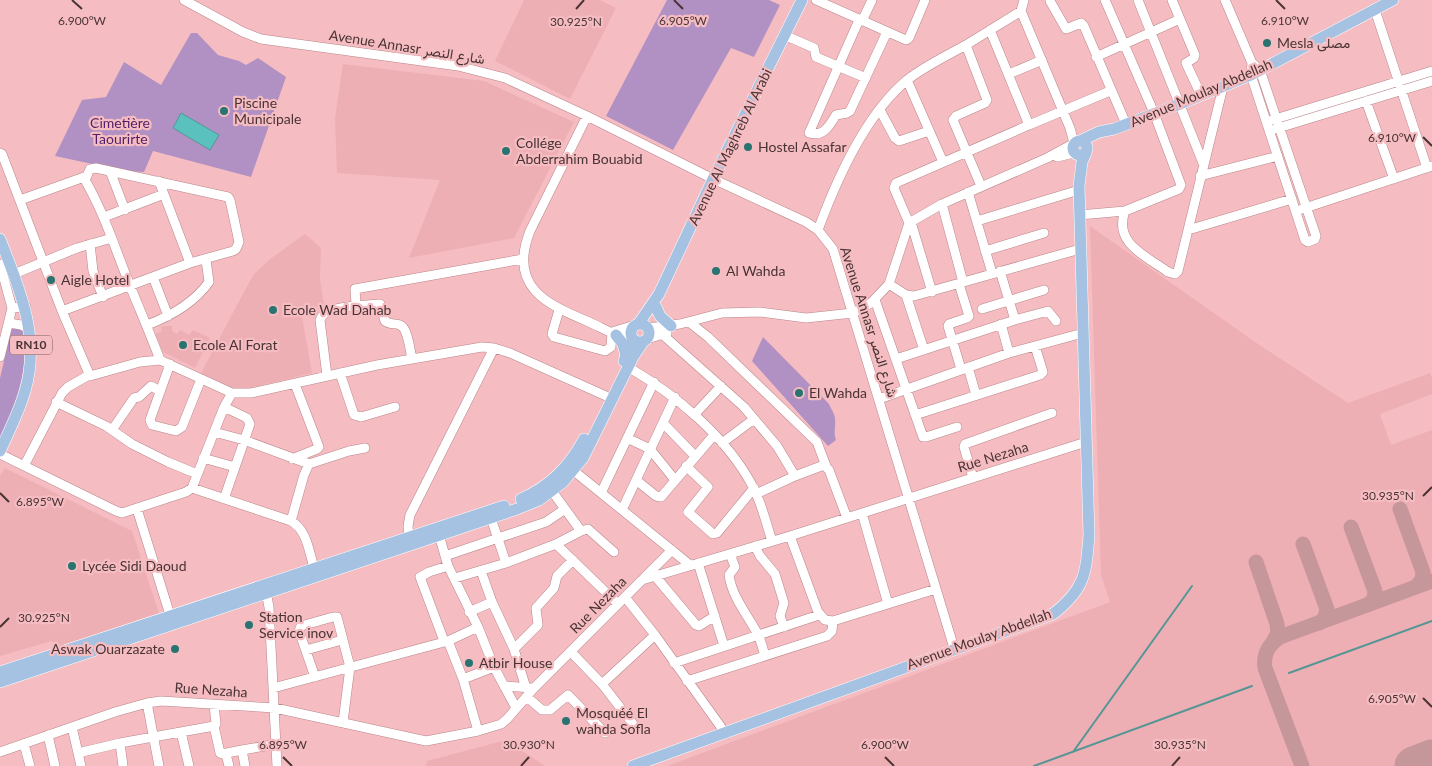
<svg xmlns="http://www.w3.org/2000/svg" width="1432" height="766" font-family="Lato,Vazirmatn,sans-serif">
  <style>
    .built { fill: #eeafb4 }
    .green { fill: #b191c3 }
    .water { fill: #5ac1be; stroke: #559695 }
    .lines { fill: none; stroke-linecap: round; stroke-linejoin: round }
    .stream { stroke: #559695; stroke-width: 2 }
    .taxiway { stroke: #c5969a; stroke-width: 15 }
    .runway { stroke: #c5969a; stroke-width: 39 }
    .minor-casing { stroke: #ba858a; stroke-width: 10 }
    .major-casing { stroke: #fff; stroke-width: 12 }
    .minor { stroke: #fff; stroke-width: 9 }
    .major { stroke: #a5c2e3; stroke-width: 11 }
    .ticks { fill: none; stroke: #493335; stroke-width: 2 }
    .poi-dot { fill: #297371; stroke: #f5bdc1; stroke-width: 2 }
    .labels { text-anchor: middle; stroke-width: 4.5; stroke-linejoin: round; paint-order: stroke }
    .shield { fill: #f5bdc1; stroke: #7d5c5f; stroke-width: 1 }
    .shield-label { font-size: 12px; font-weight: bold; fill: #493335 }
    .poi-label { font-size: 14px; fill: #493335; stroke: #f5bdc1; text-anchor: start }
    .street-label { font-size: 14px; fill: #493335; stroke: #f5bdc1 }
    .park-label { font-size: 14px; fill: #501f67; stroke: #f5bdc1 }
    .ticks-label { font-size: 12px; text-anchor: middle; fill: #493335; stroke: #f5bdc1; stroke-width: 4.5; stroke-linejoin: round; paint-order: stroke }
  </style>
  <rect width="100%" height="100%" fill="#f5bdc1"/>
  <path class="built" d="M524,0h76l16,8 -46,91 -75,-38z
    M343,64l141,17 90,41 -60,116 -105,20 31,-78 -103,-7 -2,-55z
    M1090,226l168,118 90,59 82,-30 2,5v16l-52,20 11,31 41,-15v336h-765l443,-164 -9,-27z
    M305,234l16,14 -1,31 4,25 -22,13 10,56 -74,18 -37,-18 52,-98 17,-16z
    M161,326h11v5l5,3 3,-4 9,5 4,-5 17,8 -15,30 -32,-16 -8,-18 7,-3z
    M5,468l127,63 27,82 -104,35 -3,-7 -52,15v-180z
    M506,740l39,26h-119l1,-5z"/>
  <path class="green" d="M667,0h102l11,5 -26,52 -23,-9 -58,102 -67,-34z
    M191,33h6l21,22 21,6 7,4 12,-7 28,19 -35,100 -98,-26 -9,21 -19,-1 -70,-15 27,-56 24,-3 18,-35 37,23z
    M12,327l12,1c4,48 -7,70 -24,113v-63z
    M763,337l66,67c2,5 6,10 6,15 1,9 -2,12 1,21l-8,6 -76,-85z"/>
  <path class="water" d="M181,113l38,22 -9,15 -37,-22z"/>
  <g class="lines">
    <path class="stream" d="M1289,673l143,-52
      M1073,752l119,-166
      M1034,766l218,-80"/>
    <path class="taxiway" d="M1400,509l23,63 -1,8 -6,7
      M1351,527l24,64 -1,8 -6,6
      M1303,544l24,65 -2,8 -5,6
      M1256,562l21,62 1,9 -5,9
      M1302,766l-37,-98c-2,-14 3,-23 15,-31l152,-56"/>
    <path class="runway" d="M1414,766l18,-7"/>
    <defs>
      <path id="minor" d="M184,0l59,32 18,7 197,27 47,12 82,38 126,63 93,43 12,8 15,19 121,399
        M816,0l90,40 3,-2 16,-38
        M1024,0l-3,11 49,117 4,15
        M1138,0l65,163
        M1172,0l23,55 -1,3 -8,5 15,32
        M1225,0l27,63 8,7 56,166 -1,3 -7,3 -3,-2 -54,-165 1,-12
        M1050,1l16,28 15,-6 3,3 42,98
        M1375,10l52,158
        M859,20l-50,113c15,4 20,-7 27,-18l11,-2 3,-2 37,-79
        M862,21l10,-21
        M784,35l30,13 2,9 50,21
        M966,45l21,55 -2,3 -29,13 -3,4 28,66
        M1096,57l84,-38
        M1009,74l33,-14
        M907,80l36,82
        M1366,101l28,78
        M880,110l15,28 4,3 30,-10
        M587,116l-57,115c-22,56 16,73 59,91 14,6 28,16 43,16
        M1272,120l160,-49
        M1029,125l81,-34
        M1275,129l157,-48
        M0,153l2,1 60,157 28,65 50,-14 20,-2 72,33h19l126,-28 105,-18 12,1 16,5 96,43
        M1057,157l17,-4
        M110,171l15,39
        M1200,176l78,-20
        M159,181l31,82
        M968,192l24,81
        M20,200l67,-24
        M942,204l21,78
        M1302,209l130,-43
        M1125,211c-12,32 21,45 43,61l7,2 3,-3 45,-184
        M1079,215l46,-4 54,-22 2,-4 -27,-72 -49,-113
        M104,217l60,-23
        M977,221l102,-31
        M911,222l21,70
        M909,223l-15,-35 2,-5 133,-58 -39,-95
        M818,230c18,-49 48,-116 89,-150 18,-14 39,-24 59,-35 18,-11 37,-23 55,-34
        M1188,230l104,-31
        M90,244l3,27 10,26
        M985,251l59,-18
        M0,264l12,44
        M14,274l63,-26 35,-10
        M153,277l15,39
        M889,284l17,11 8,1 166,-47
        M959,284l10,32 -2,2 -18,6 -1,2 13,43
        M906,295l18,55
        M875,300l48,137h3l31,-10
        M354,306l26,-2 5,17c5,4 10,2 15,4 8,3 10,26 12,34
        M982,309l62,-19
        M559,310l-7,24 2,3 51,14 6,-4 1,-15
        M62,311l128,-48 43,-12 3,-2 3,-7 -9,-42 -2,-3 -132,-29 -6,1 -5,11c18,31 29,65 42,98 11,28 23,55 33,82
        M1015,320l33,-9 8,10
        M689,322l19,15 109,105 9,24
        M9,323l12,2 8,4
        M1001,324l8,29
        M147,325c24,-9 47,-22 62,-43l-3,-22
        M648,328l32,-4 42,-11 38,-1 46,6 47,-5 18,-10 18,-19 20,-61 33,-19 105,-46 26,-14
        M612,332l23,-7
        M663,335l81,72 33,39 18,30
        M647,339l20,-6
        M0,357l12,-49 14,-1
        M896,359l119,-39 -15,-49
        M170,364l-20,56 2,5 24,6 6,-4 19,-48
        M628,367c48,28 99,70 125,120 9,17 13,36 19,54
        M968,367l8,28
        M340,373l14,42 7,2 34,-10
        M327,376l-7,-56c4,-12 23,-12 34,-14l2,-2 -1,-15 168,-30
        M879,399l130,-46 74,-20
        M56,402l50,24 26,18 36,18 29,12
        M224,407l23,11 3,6 -26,75
        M694,415l27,-29
        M915,415l125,-40 3,-3 -8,-26
        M663,423l32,33
        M112,430l22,-32 5,-1 12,-11 9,5
        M214,432l30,8 65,24
        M627,438l23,11 25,31
        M722,443l32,-24
        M0,454l116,57 6,2 64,-21 6,-4 32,-81 8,-14
        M203,458l32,9
        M292,459l25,-10 2,-2 -24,-63
        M24,466l38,-73 6,-6 21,-12
        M686,466l22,21 -20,25 25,22 4,-1 37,-45
        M574,471l116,94
        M973,478l-9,-31 1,-3 87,-31
        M636,480l20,16 5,1 53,-62
        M192,488l99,33c16,9 18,30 23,47
        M552,491l29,40 -25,13 62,60
        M601,493l53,-111
        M756,494l39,-18 29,-11 5,5 18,48
        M137,509l33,106
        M622,510l53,-113
        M862,513l26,91
        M491,518l15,45
        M291,521l13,-46 5,-11 40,-13 16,-3
        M581,531l7,-2 26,23
        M439,535l9,31 30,61 16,40 22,41
        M790,536l28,76 7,8 8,1 103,-32
        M409,537l-1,-11 2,-11 84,-167
        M755,546l5,10 15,18 9,29 -4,13 4,11
        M730,554l5,13 -6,8c3,22 18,39 28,58 4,7 6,16 8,23
        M445,556l101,-34 19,-13
        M698,563l26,83
        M481,571l11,31
        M655,576l41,49 3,1 16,-10
        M455,578l51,-15 50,-19
        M644,578l28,-28
        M265,587l4,20 8,159
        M625,597l30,38 71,99
        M469,612l23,-10 22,47 12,39
        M444,641l-24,-64 9,-5 19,-6
        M448,641l15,38 15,52
        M514,649l24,-24 -2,-17 18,-20 3,-12 16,-16
        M306,650l36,-10
        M571,652l31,32 31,40
        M674,663l145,-48
        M315,677l-16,-46 2,-5 32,-9h4l13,50 -7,55
        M463,679l31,-12
        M687,681l140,-45 5,-5 1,-10
        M602,684l53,-49
        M504,686l28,2
        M273,688l175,-47 30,-14
        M527,697l15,13h8l18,-15 37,38
        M147,703l12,63
        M214,726l6,27 2,1 20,-4
        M72,727l9,39
        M181,732l8,34
        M48,735l7,31
        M120,743l3,23
        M24,744l6,22
        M0,752l115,-40 32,-9 14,-2 114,7 151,33 52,-10 23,-7 6,-5 27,-31 108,-108 148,-44 296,-94
        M78,753l42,-10 94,-17 2,-2 -2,-19
        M226,754l3,12
        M245,766l-3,-16 35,-6"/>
      <path id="major" d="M1073 148a7 7 0 1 1 14 0a7 7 0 1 1-14 0Z
        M1080,141l19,-9 15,-3 66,-25 71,-29 142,-75
        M0,239c19,48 41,99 25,152 -6,21 -16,40 -25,60
        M656,307l4,9 11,10
        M639,323l20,-29 54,-115 89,-179
        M631 333a9 9 0 1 1 18 0a9 9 0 1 1-18 0Z
        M616,335l7,9 3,12
        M624,361l9,-22
        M521,499c29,-13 48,-32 63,-60
        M0,672l504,-166
        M0,682l443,-148 74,-25 22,-9 24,-18 20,-24 50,-101 10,-15
        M633,766l420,-152c32,-25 33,-40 36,-79l-10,-349 3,-24 4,-9"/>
    </defs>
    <use href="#minor" class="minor-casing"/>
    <use href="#major" class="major-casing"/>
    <use href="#minor" class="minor"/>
    <use href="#major" class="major"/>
  </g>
  <path class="ticks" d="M72,0l10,9M674,0l9,9M1276,0l9,9M576,9l8,-9M1423,137l9,9M0,493l9,9M1423,496l9,-9M0,627l9,-9M1423,698l9,9M283,757l9,9M885,757l9,9M521,766l8,-9M1172,766l8,-9"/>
  <g class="poi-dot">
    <circle cx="1267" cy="43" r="5"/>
    <circle cx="224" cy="111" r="5"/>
    <circle cx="748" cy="147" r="5"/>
    <circle cx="506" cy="151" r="5"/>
    <circle cx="716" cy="271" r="5"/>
    <circle cx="51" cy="280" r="5"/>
    <circle cx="273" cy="310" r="5"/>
    <circle cx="183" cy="345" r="5"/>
    <circle cx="799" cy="393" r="5"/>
    <circle cx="72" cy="566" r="5"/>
    <circle cx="249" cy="625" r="5"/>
    <circle cx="175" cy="649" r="5"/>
    <circle cx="469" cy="663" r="5"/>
    <circle cx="566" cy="721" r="5"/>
  </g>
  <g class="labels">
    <rect class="shield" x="10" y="335.5" width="42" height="19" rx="4"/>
    <g class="shield-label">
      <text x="31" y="349">RN10</text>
    </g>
    <g class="poi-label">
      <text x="1277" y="48">Mesla مصلى</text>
      <text x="234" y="108">Piscine<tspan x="234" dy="16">Municipale</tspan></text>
      <text x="516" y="148">Collége<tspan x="516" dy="16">Abderrahim Bouabid</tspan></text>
      <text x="758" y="152">Hostel Assafar</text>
      <text x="726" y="276">Al Wahda</text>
      <text x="61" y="285">Aigle Hotel</text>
      <text x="283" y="315">Ecole Wad Dahab</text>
      <text x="193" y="350">Ecole Al Forat</text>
      <text x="809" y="398">El Wahda</text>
      <text x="82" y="571">Lycée Sidi Daoud</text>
      <text x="259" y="622">Station<tspan x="259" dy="16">Service inov</tspan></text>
      <text x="165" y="654" text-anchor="end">Aswak Ouarzazate</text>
      <text x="479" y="668">Atbir House</text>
      <text x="576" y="718">Mosquéé El<tspan x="576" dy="16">wahda Sofla</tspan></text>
    </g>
    <g class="street-label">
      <text transform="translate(407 47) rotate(9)" y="5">Avenue Annasr شارع النصر</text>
      <text transform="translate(1201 93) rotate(-23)" y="5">Avenue Moulay Abdellah</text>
      <text transform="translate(730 147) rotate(-64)" y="5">Avenue Al Maghreb Al Arabi</text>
      <text transform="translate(869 322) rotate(72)" y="5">Avenue Annasr شارع النصر</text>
      <text transform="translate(993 457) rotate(-17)" y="5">Rue Nezaha</text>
      <text transform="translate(598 605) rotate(-45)" y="5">Rue Nezaha</text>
      <text transform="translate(979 639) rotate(-20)" y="5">Avenue Moulay Abdellah</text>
      <text transform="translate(211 690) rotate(4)" y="5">Rue Nezaha</text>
    </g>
    <g class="park-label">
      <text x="120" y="128">Cimetière<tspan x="120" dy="16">Taourirte</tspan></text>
    </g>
  </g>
  <g class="ticks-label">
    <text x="82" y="25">6.900°W</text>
    <text x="1285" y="25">6.910°W</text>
    <text x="683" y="25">6.905°W</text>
    <text x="576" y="26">30.925°N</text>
    <text x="1392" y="142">6.910°W</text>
    <text x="1388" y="500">30.935°N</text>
    <text x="40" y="506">6.895°W</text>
    <text x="44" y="622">30.925°N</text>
    <text x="1392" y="703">6.905°W</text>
    <text x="529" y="749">30.930°N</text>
    <text x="1180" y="749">30.935°N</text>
    <text x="283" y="749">6.895°W</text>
    <text x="885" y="749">6.900°W</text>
  </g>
</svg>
